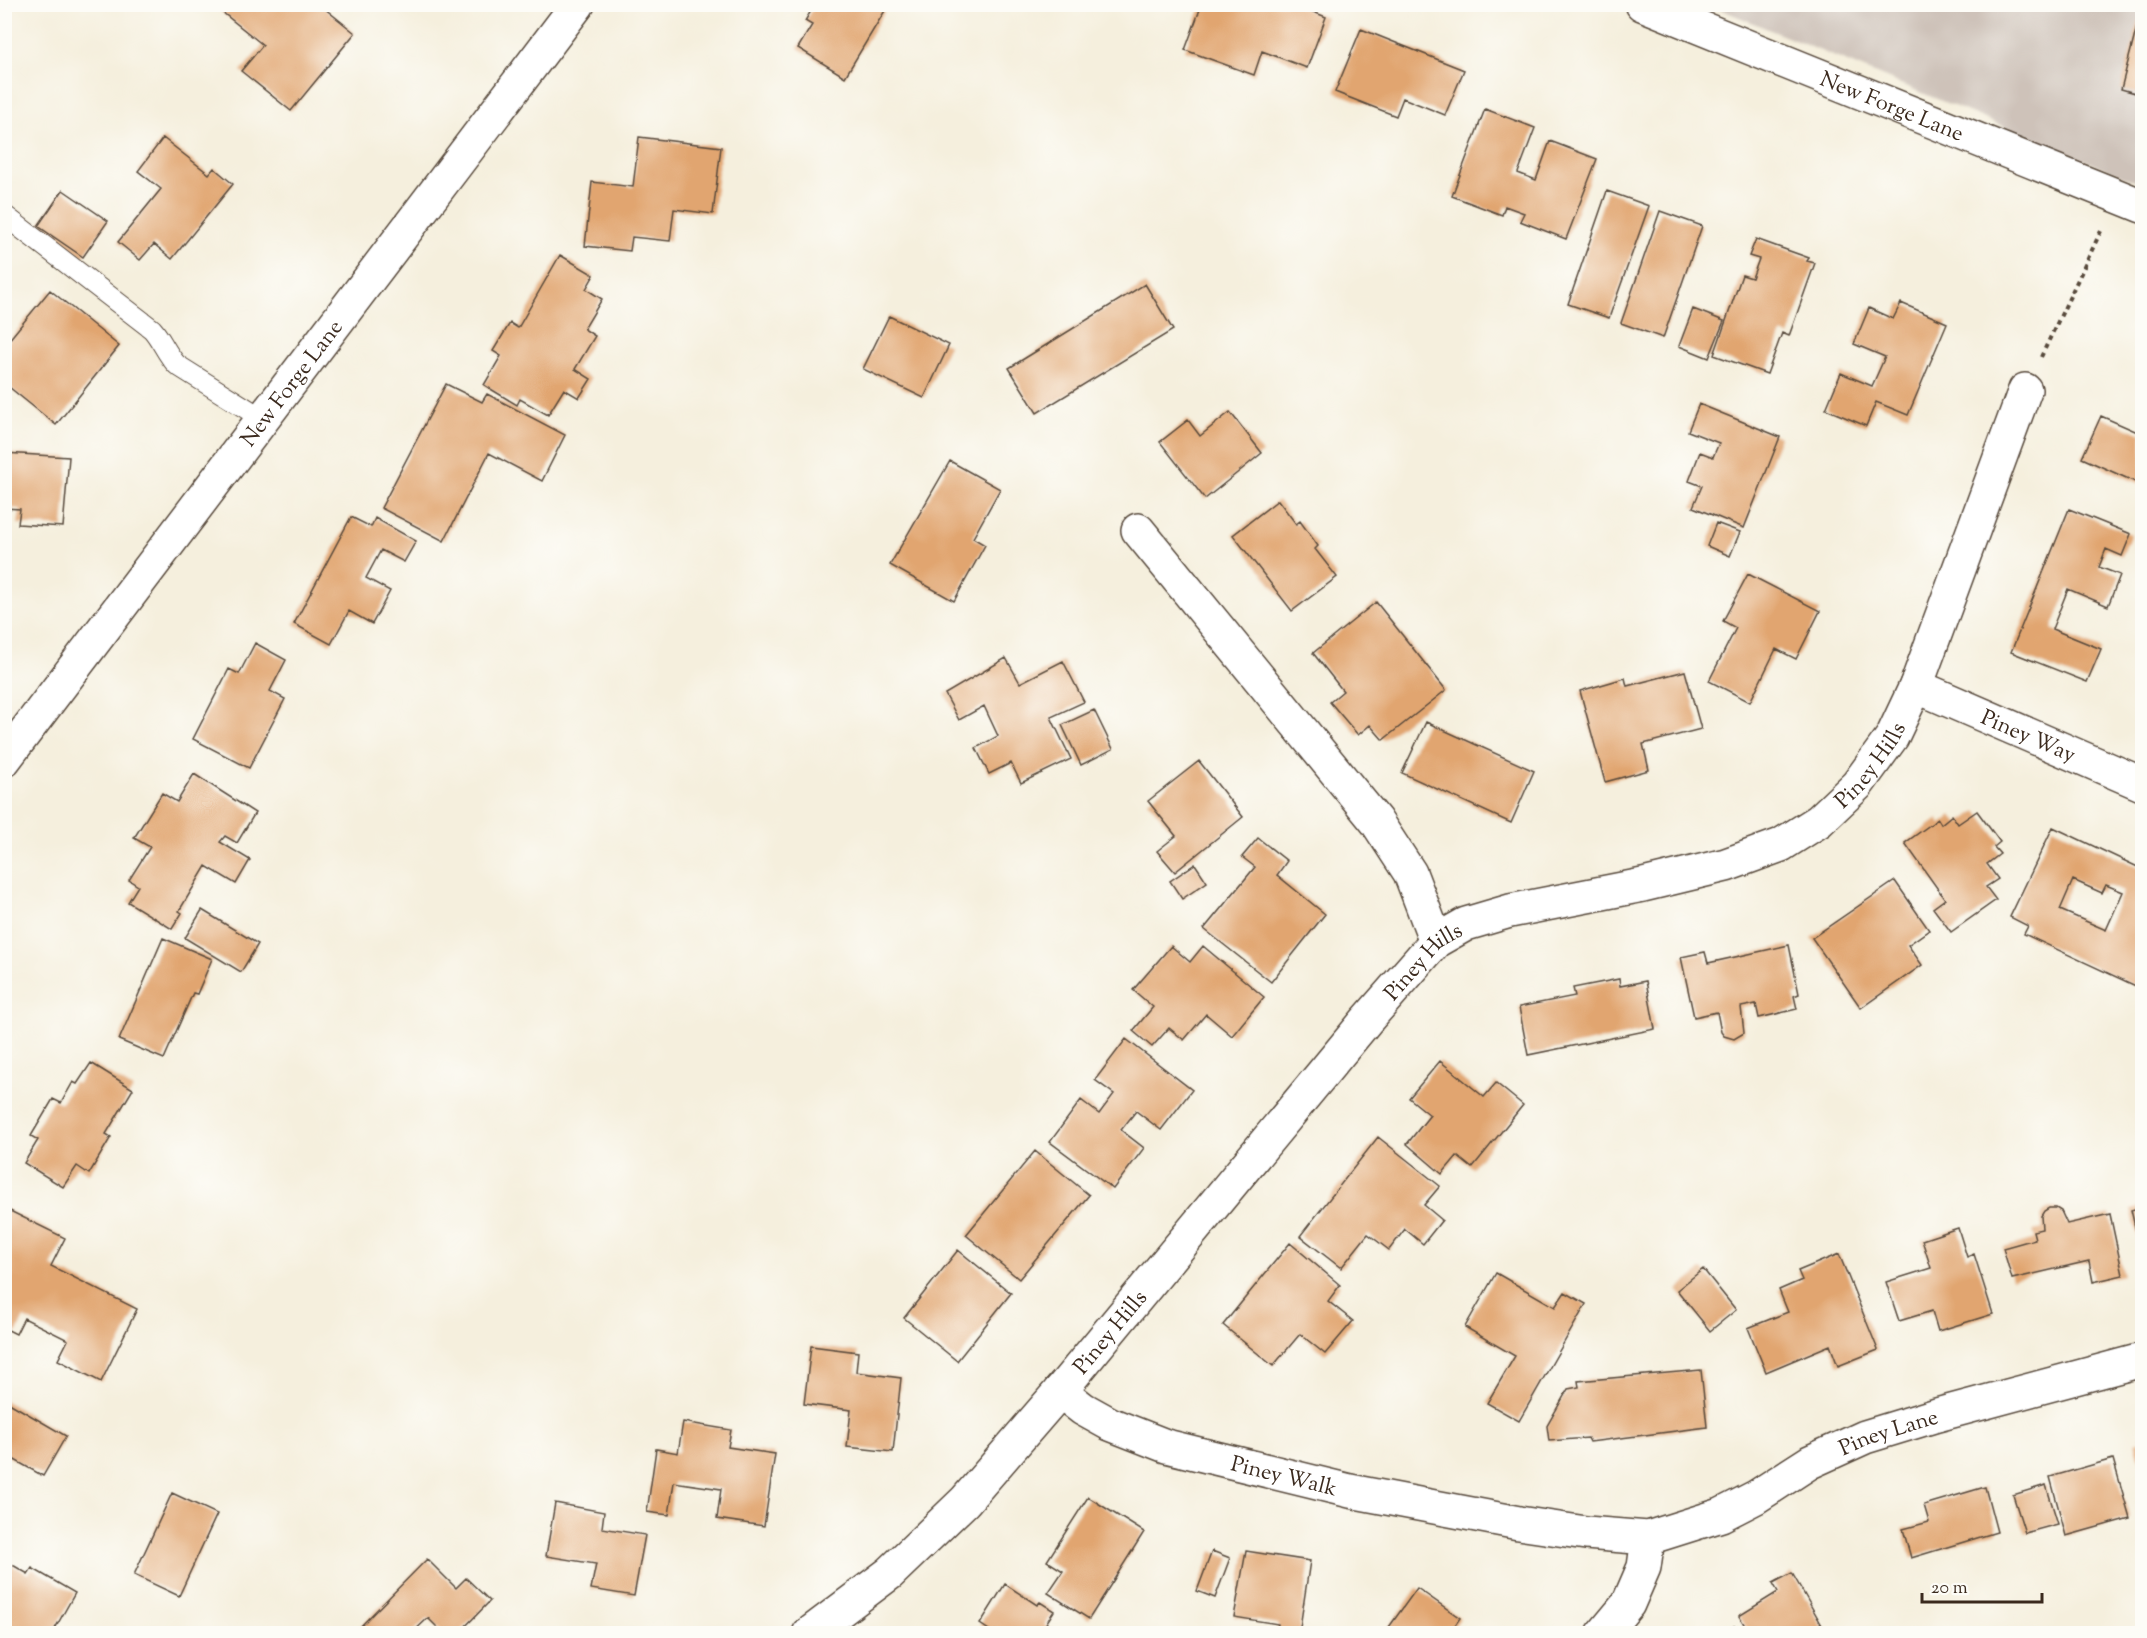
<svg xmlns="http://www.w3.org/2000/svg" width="2147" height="1638" font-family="'Sorts Mill Goudy',serif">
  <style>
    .industrial { fill: #cec2b9 }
    .building { fill: #e1a56f; fill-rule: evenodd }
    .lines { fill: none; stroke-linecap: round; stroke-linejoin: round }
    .service-casing { stroke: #57483b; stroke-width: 22 }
    .minor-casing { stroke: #57483b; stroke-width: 36 }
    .path { stroke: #57483b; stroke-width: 4; stroke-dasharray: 4.5 4.5; stroke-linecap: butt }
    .service { stroke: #fff; stroke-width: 20 }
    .minor { stroke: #fff; stroke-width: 33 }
    .labels { text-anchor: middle; stroke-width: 4.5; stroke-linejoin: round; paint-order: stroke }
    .street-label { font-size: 22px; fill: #3b2a1e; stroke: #fdfcf7 }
  </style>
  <rect width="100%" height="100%" fill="#fdfcf7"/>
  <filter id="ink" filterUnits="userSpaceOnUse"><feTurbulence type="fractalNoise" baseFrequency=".0167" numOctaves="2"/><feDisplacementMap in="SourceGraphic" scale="12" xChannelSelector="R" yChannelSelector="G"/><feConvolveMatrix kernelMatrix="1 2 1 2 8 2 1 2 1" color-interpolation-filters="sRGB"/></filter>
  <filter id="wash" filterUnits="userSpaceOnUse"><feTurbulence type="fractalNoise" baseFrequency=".008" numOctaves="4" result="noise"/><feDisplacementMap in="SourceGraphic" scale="24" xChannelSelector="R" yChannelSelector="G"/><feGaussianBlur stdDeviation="1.35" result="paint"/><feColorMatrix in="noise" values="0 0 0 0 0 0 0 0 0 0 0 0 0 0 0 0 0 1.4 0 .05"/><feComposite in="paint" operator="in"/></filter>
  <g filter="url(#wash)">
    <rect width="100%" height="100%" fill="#f5efdd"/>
    <path class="industrial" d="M1710,5h432v179z"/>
    <g id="blocks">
      <path class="building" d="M212,4h107l36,29 -64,78 -50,-40 22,-26z
        M815,4h74l-44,73 -47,-29 14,-23 -7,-4z
        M1202,4h91l33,13 -19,51 -45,-17 -8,24 -69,-25z
        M2142,7v88l-21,-6z
        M1361,29l103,41 -19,45 -42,-17 -7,18 -61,-24z
        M1485,109l50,19 -17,45 18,7 14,-39 47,18 -31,80 -46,-18 4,-8 -19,-7 -3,9 -50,-19z
        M639,137l82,10 -8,67 -39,-5 -4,32 -38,-4 -2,14 -45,-5 7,-64 41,5z
        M163,138l46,36 5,-6 19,16 -61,75 -18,-15 -14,16 -22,-18 43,-53 -23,-18z
        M63,190l45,31 -25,36 -45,-31z
        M1607,191l42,15 -40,112 -41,-14z
        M1660,211l42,15 -39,112 -42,-15z
        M1756,239l53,19 -2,3 8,2 -26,73 -7,-3 -15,41 -53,-19 28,-80 10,3 7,-19 -10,-3z
        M560,255l34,20 -8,14 16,10 -18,30 11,7 -20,33 16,10 -12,19 -15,-9 -16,26 -28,-16 -3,6 -33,-20 17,-29 -8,-5 17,-28 8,5z
        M1145,284l28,46 -136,83 -28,-45z
        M50,290l69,56 -63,79 -52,-42v-37z
        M1901,303l46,20 -39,92 -32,-13 -10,24 -40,-17 15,-36 31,13 13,-29 -31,-13 15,-36 24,11z
        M1693,309l31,12 -15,37 -30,-12z
        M889,316l60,29 -25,53 -61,-29z
        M446,384l36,18 5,-8 78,41 -23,46 -53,-28 -45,88 -63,-33z
        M1699,404l81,33 -36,91 -51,-21 9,-21 -13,-5 11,-29 13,5 6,-14 -31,-12z
        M1230,412l32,41 -57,46 -45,-57 28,-22 12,16z
        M2101,416l41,18v51l-60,-27z
        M4,453l65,4 -6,70 -45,-3 2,-15 -16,-1z
        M950,461l50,28 -27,49 12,7 -31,56 -64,-36z
        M1278,500l18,24 4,-3 18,25 -3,3 22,28 -45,34 -59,-76z
        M2069,509l62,25 -9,22 -16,-7 -7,18 21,8 -12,31 -40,-17 -16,40 49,20 -14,33 -76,-30z
        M351,517l20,10 4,-9 41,23 -12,21 -23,-12 -15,28 24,13 -18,33 -23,-13 -18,33 -37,-20z
        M1716,523l24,9 -10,24 -23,-10z
        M1748,574l72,37 -24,48 -20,-10 -26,53 -41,-21 27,-53 -13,-7z
        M1376,602l70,88 -63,50 -13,-15 -12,10 -28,-33 13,-11 -30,-38z
        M255,643l31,17 -16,31 15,8 -36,69 -56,-29 36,-70 10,5z
        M1006,658l14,25 43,-22 21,41 -33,15 20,42 -50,24 -10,-20 -22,11 -13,-26 22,-12 -14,-30 -25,14 -14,-26z
        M1685,671l16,58 -58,15 6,26 -44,12 -25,-91 45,-13 2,8z
        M1094,710l19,39 -32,16 -19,-40z
        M1426,722l108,49 -23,52 -109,-50z
        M1199,761l44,56 -68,55 -18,-21 19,-15 -28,-35z
        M194,774l61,39 -18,30 -12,-7 -5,6 30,18 -14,24 -30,-18 -27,45 3,2 -10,16 -44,-27 10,-16 -9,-6 21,-33 -16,-9 28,-45 15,9z
        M1977,811l23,31 -6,5 6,7 -13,10 11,15 -12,8 10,13 -45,32 -18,-24 12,-9 -40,-56 33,-24 3,5 11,-9 6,9z
        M2053,827l89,42v114l-2,5 -116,-54 4,-8 -18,-9zM2073,880l29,13 4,-8 17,7 -17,38 -46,-20z
        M1258,838l29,23 -10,14 48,39 -54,68 -67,-53 51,-62 -13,-10z
        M1195,864l12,18 -25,17 -12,-18z
        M1895,881l34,49 -21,15 14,20 -61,43 -49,-70z
        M202,910l56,34 -17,28 -56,-34z
        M163,938l49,21 -15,35 -4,-1 -29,66 -45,-19z
        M1789,945l10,49 -5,2 3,13 -38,9 -3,-14 -15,3 3,26 -10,6 -10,-3 -3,-4 -4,-20 -23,5 -13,-60 24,-5 3,11z
        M1171,946l19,16 13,-16 61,51 -32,39 -26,-22 -22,26 -15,-12 -17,19 -19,-16 20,-24 -20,-17z
        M1619,979l1,7 26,-5 9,48 -127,26 -9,-48 56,-11 -2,-8z
        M1126,1039l66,51 -31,40 -25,-19 -15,19 23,18 -31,41 -63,-47 31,-42 18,14 15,-20 -19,-14z
        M1440,1061l44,36 12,-14 27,22 -51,63 -15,-12 -15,18 -35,-30 23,-29 -21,-17z
        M91,1063l42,26 -27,45 5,3 -22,37 -12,-8 -14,21 -39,-24 14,-23 -7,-4 22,-37 8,4 12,-21 4,2z
        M1378,1137l62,49 -16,19 18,15 -19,24 -18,-15 -16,21 -21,-16 -27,34 -41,-32z
        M1035,1151l54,44 -70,84 -53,-44z
        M2142,1207v40l-2,1 -9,-38z
        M4,1208l61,30 -14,28 86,43 -36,73 -43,-22 10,-20 -44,-22 -8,16 -12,-6z
        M2049,1208h7l5,3 6,13 43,-10 13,61 -30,7 -4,-21 -77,18 -9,-31 32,-9 -2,-8 9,-2 -1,-13 3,-5z
        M1958,1228l9,29 7,-3 19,60 -55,17 -6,-20 -33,10 -13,-39 45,-14 -9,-28z
        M1290,1243l50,42 -12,16 25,20 -28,33 -25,-20 -27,32 -50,-41z
        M958,1250l53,43 -54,68 -53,-43z
        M1839,1254l39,96 -40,16 -8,-21 -64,27 -18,-44 40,-16 -9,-22 23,-10 -4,-9z
        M1703,1269l33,41 -26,21 -33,-41z
        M1496,1273l59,34 10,-15 21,12 -67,117 -32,-18 28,-47 -50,-29z
        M811,1346l47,6 -2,20 45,6 -8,74 -46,-5 4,-37 -47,-6z
        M1701,1370l6,57 -117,15 -2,-4 -39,3 -2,-15 21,-37 11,-2 -1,-6z
        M4,1400l62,36 -23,40 -39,-22z
        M683,1422l48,8 -3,17 47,7 -11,72 -47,-7 4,-30 -47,-7 -5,33 -22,-3 9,-63 22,4z
        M2142,1440v27l-7,-25z
        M2113,1459l17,59 -64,18 -16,-59z
        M2046,1485l12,39 -33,9 -12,-38z
        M1985,1487l12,45 -86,26 -8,-29 26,-7 -5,-17z
        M172,1493l45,21 -38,82 -45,-21z
        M1088,1497l56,35 -55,87 -41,-26 15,-22 -16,-10z
        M555,1503l49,9 -2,16 43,7 -11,61 -43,-7 5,-25 -50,-8z
        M1212,1551l18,7 -15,40 -18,-7z
        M1246,1551l64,10 -11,73h-23l2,-10 -44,-7z
        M427,1559l29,29 10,-10 24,23 -32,33h-14l-16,-16 -17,16h-58z
        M4,1560l24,14 4,-6 43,25 -23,41h-48z
        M1792,1573l35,61h-77l-11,-18 39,-24 -5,-9z
        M1005,1584l32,21 3,-3 14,9 -9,14 13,9h-63l-15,-10z
        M1417,1588l43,30 -11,16h-65z
        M1734,1626l5,8h-16z"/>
    </g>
  </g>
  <g filter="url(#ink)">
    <use href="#blocks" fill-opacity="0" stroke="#57483b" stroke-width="1.5"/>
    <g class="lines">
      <defs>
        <path id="service" d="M4,215l148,114c10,11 14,25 25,36l86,54"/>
        <g id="minor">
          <path id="s1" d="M1642,4l500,202"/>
          <path d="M1138,530l238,291 34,52 26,68"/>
          <path id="s2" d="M1916,686l226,98"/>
          <path id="s3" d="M4,760l574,-756"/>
          <path id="s4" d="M1060,1391l23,18 27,15 56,22 184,45 169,32 67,10 62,5 73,-23 35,-18 54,-35 55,-25 72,-22 205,-55"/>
          <path id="s5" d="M809,1634l81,-61 75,-72 95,-110 306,-370 70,-80 30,-17 44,-13 133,-26 83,-20 55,-20 38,-24 38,-36 35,-48 24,-51 109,-296"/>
          <path d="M1603,1634l25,-30 16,-37 4,-29"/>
        </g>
      </defs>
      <use href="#service" class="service-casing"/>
      <use href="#minor" class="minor-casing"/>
      <path class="path" d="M2041,357l60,-126"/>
      <use href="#service" class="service"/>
      <use href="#minor" class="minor"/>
    </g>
  </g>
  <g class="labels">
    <g class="street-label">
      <text dy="8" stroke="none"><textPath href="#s1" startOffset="270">New Forge Lane</textPath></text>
      <text dy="8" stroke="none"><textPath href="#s3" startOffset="474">New Forge Lane</textPath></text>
      <text dy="8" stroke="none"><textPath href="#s2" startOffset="123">Piney Way</textPath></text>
      <text dy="8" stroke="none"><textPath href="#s5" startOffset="1418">Piney Hills</textPath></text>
      <text dy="8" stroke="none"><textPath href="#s5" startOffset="914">Piney Hills</textPath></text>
      <text dy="8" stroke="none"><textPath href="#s5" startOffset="428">Piney Hills</textPath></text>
      <text dy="8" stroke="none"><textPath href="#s4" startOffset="876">Piney Lane</textPath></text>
      <text dy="8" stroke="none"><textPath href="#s4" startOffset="242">Piney Walk</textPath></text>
    </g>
  </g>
  <rect width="2147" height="1638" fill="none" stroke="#fdfcf7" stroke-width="24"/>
  <path d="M1922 1593v9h120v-9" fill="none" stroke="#3b2a1e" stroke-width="3"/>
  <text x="1931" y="1593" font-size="18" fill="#3b2a1e" stroke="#fdfcf7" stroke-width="4.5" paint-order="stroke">20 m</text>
</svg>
